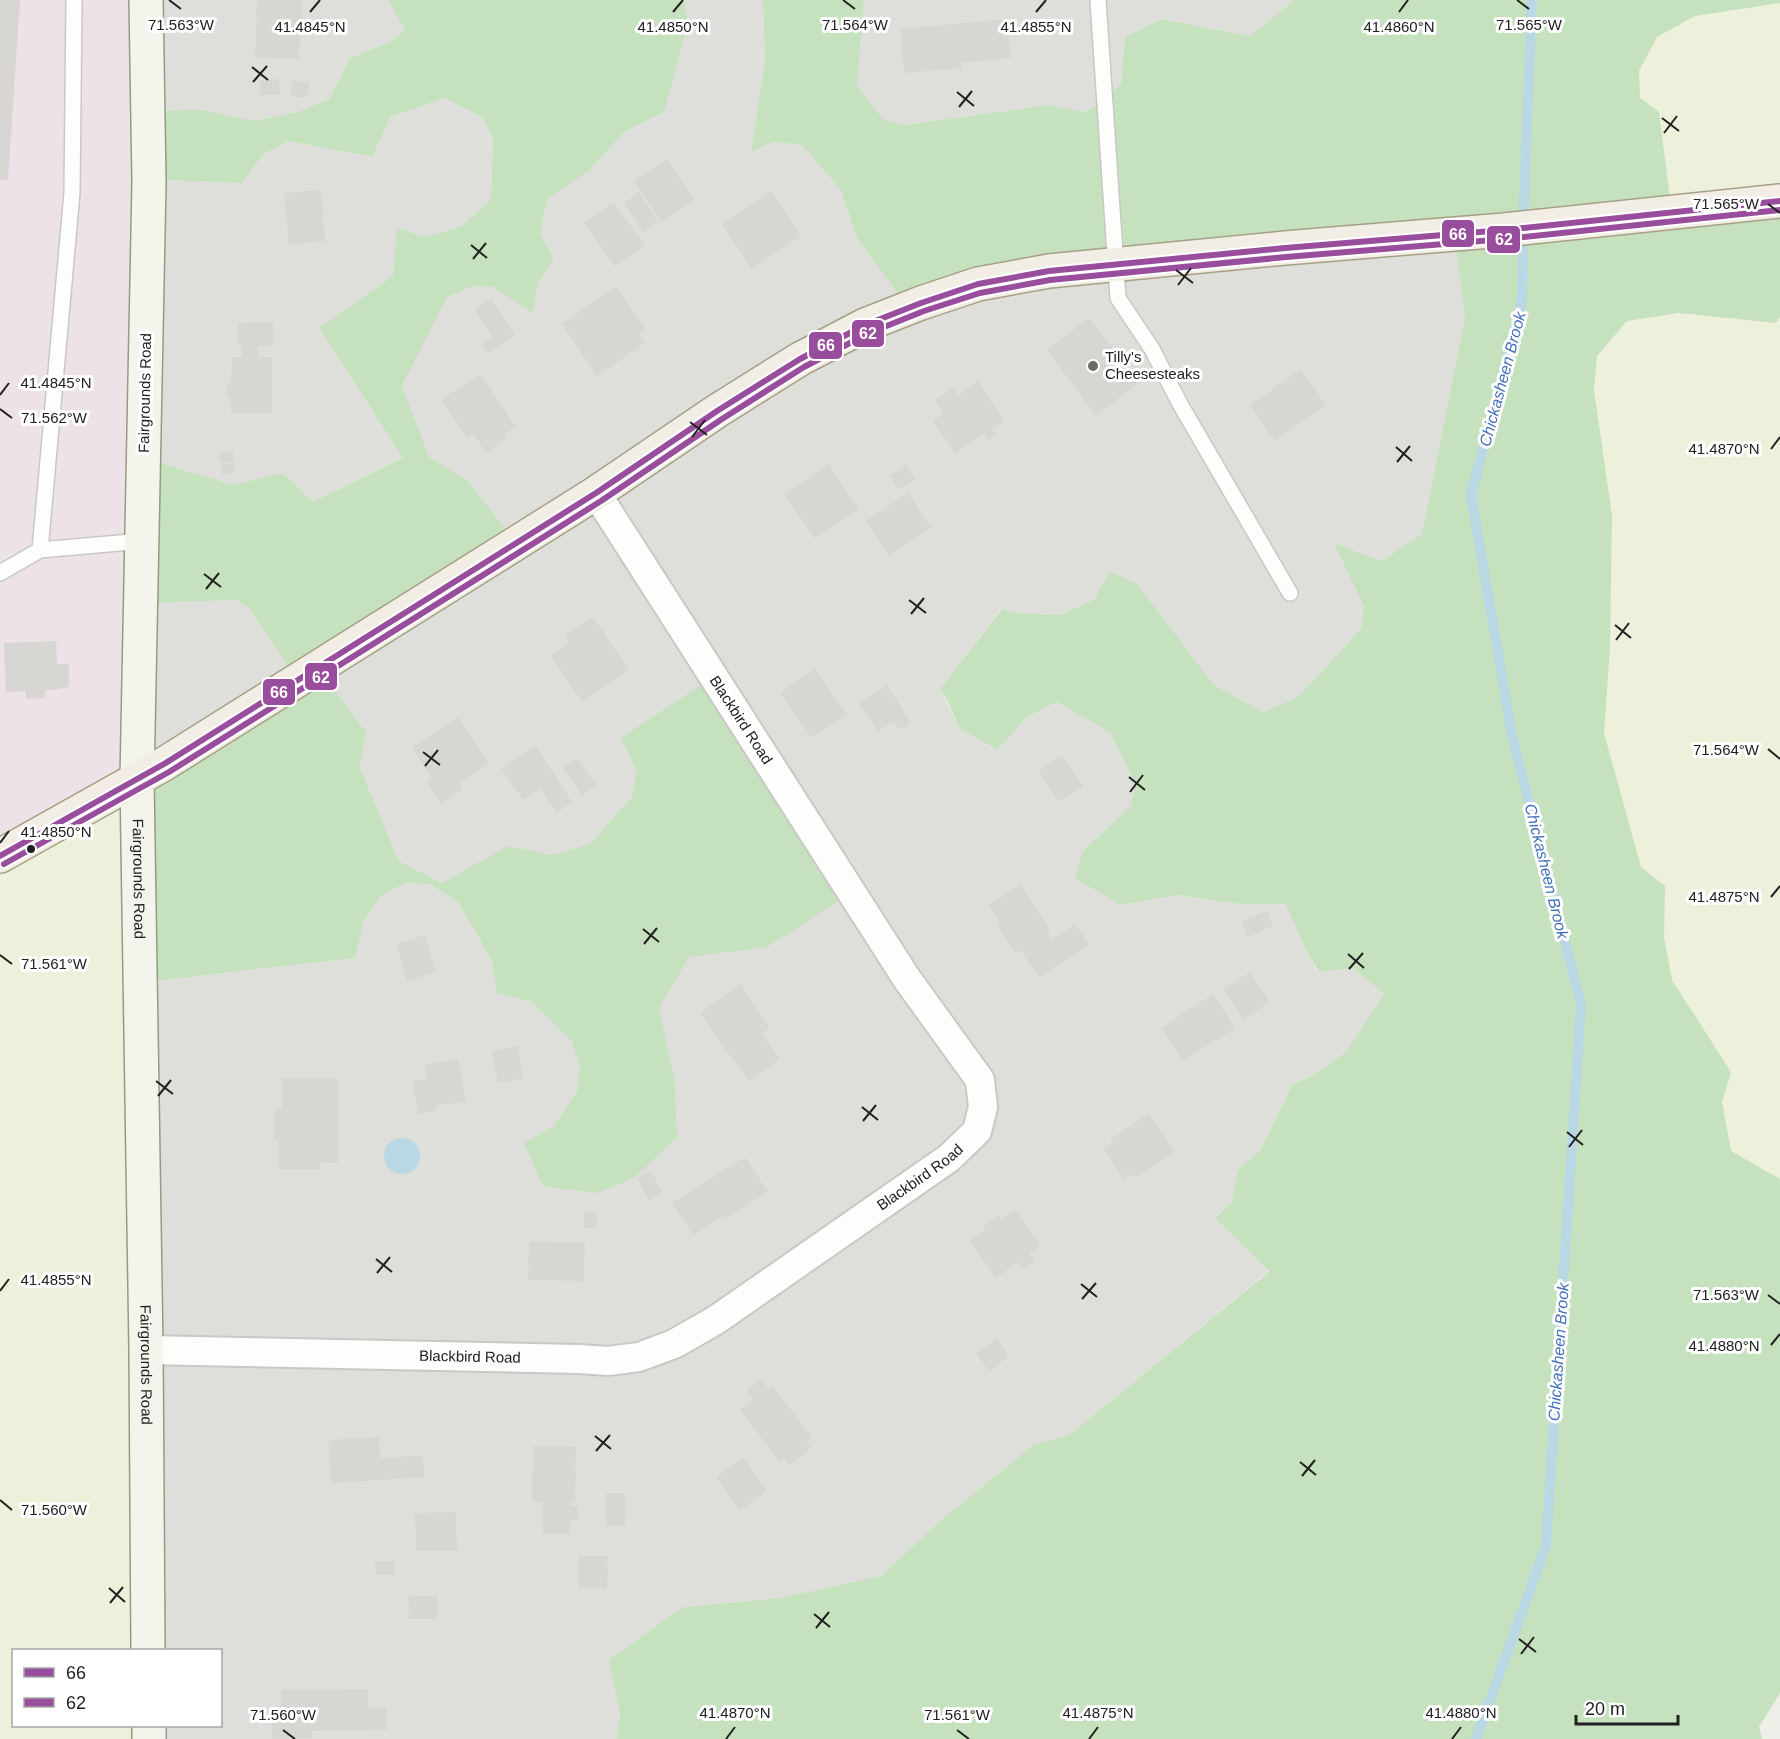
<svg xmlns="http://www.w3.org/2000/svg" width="1780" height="1739" font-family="Arial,sans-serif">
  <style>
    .residential { fill: #dededb }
    .industrial { fill: #ede2e8 }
    .farmland { fill: #edf1dc }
    .forest { fill: #c5e1bd }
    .water { fill: #bad7e6 }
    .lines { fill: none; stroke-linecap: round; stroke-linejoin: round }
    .stream { stroke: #bad7e6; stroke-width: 10 }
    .building { fill: #d8d6d2 }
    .lane-casing { stroke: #c8c8c6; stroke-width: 18 }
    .street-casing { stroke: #c8c8c6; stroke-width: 32 }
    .secondary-casing { stroke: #959b80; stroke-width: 36 }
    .primary-casing { stroke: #a6a085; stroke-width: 36 }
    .lane { stroke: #fdfdfc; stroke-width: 15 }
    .street { stroke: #fdfdfc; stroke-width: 28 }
    .secondary { stroke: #f3f5ec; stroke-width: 33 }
    .primary { stroke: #f2eee6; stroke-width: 33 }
    .bus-1-casing { stroke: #fff; stroke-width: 10 }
    .bus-2-casing { stroke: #fff; stroke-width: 10 }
    .bus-1 { stroke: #994d9d; stroke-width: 6 }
    .bus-2 { stroke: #994d9d; stroke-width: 6 }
    .ticks { fill: none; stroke: #212121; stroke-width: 2 }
    .poi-dot { fill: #696967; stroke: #fff; stroke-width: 2 }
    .bus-dot { fill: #212121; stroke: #fff; stroke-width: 2 }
    .labels { text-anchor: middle; stroke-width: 6; stroke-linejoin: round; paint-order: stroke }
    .poi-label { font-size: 15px; fill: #212121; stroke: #fff; text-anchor: start }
    .street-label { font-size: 15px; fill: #212121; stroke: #fff }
    .water-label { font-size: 16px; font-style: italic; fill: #4270bc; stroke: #fff }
    .ticks-label { font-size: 15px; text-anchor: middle; fill: #212121; stroke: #fff; stroke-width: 6; stroke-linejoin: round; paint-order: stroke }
    .line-badge { stroke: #fff; stroke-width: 2 }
    .badge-label { font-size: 16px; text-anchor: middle; font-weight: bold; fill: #fff }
  </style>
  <rect width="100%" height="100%" fill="#efefea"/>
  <path class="residential" d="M150,0h238l18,28 -16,14 -40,16 -21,41 -31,13 -43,9 -58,-12 -44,3z
    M684,0h79l2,60 -14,92 23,-10 28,3 39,45 16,48 42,57 554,-70 12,93 -43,216 -40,27 -47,-18 29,65 -3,21 -63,68 -35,15 -49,-27 -77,-101 -77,31 -42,-2 -17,-4 -61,80 20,40 36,21 31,-33 30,-15 53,30 25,50 -4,24 -48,45 38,54 57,-10 62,9h47l19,46 12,22 35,-4 31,26 -37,57 -35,25 -20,9 -31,64 -23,21 -6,32 -17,15 55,53 -201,165 -35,9 -95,78 -58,54 -101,22 -97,9 -73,53 10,55 -3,24h-465v-13h68v-76h-68l-6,-668 209,-24 9,-37 17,-25 26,-14 24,3 27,17 34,59 5,32 35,9 40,38 8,28 -3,23 -23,35 120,-49 -15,-69 30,-52 78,-9 -130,-176 -6,27 -41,46 -39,11 -43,-8 -66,36 -43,-22 -39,-93 6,-36 -50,-66 150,-187 -37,-22 -27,-71 45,-89 27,-11 19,1 40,26 5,-30 16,-24 -14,-25 7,-35 42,-28 35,-39 40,-20 23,-88z
    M864,0h431l-46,36 -87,-17 -37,18 -4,47 -34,28 -39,-7 -143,20 -22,-6 -26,-33z
    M444,98l38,19 11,20 -2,62 -29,27 -38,11 -31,39 -74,52 84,130 -90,44 -30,-29 -49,12 -74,-22 4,-283 78,3 21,-30 25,-12 83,16 18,-40z
    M238,600l12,10 46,66 -141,98 -7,-169 26,-3z"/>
  <path class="industrial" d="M0,0h150l-6,761 -144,99z"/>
  <path class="farmland" d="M1780,3v190l-110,5 -11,-85 -19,-15 -1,-27 18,-34 38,-21z
    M1780,251v1022l-51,-9 -173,-576v-337l51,-7 20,-23 52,-8 81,9 15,-3z
    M124,788l28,862h-138v76h138v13h-152v-879z"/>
  <path class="forest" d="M388,0h296l4,24 -24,88 -40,20 -35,39 -42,28 -7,35 14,25 -16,24 -5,30 -40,-26 -19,-1 -27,11 -45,89 27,71 37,22 37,47 1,10 -188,130 50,66 -6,36 39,93 43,22 66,-37 43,9 39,-11 41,-46 6,-27 -16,-33 89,-59 142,213 -85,55 -78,10 -30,51 15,69 3,60 -43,41 -37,15 -54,-7 -19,-43 30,-17 23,-35 3,-23 -8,-27 -40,-39 -35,-9 -5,-32 -34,-59 -27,-17 -24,-3 -26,14 -17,25 -9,37 -209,24v-207l149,-99 -45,-66 -12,-10 -64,2 -26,3 12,-142 74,22 49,-12 30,29 90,-44 -84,-130 74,-52 4,-48 27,9 38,-11 29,-27 2,-62 -11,-20 -38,-19 -54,19 -18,40 -84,-16 -25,13 -21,29 -78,-3 -11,-68 44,-3 58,12 43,-9 31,-13 21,-41 40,-16 15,-13z
    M763,0h101l-7,86 26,33 22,6 143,-20 39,7 34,-28 4,-47 37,-18 87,17 46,-36h485v3l-85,13 -38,21 -18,34 1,27 19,14 11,86 110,-5v124l-4,6 -97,-10 -52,8 -30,35 -3,34 18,126 -2,131 -6,86 37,134 24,19 -1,51 8,43 59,92 -9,30 9,49 49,28v514l-21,34 3,12h-1145l3,-24 -11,-55 74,-53 97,-9 101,-22 58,-54 95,-78 35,-9 201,-164 -55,-53 17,-16 6,-32 23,-21 31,-64 20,-9 35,-25 37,-57 -31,-26 -34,4 -13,-22 -20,-46h-46l-62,-9 -57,10 -46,-27 8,-27 48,-45 4,-24 -25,-50 -53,-30 -30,15 -30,33 -37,-21 -13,-29 -7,-11 62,-80 16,4 42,2 34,-15 16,-28 27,12 77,101 49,27 35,-15 63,-68 3,-22 -30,-64 48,18 40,-27 43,-216 -12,-93 -554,70 -42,-57 -16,-48 -39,-45 -28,-3 -23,10 14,-92z"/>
  <path class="water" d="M384 1156a18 18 0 1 1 36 0a18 18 0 1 1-36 0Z"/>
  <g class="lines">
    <path class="stream" d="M1476,1739l70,-193 35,-541 -69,-270 -41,-240 51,-194 2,-104 8,-197"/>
  </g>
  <path class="building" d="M0,0h20l-12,180h-8z
    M257,0h45l-3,59 -44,-1z
    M1007,19l4,39 -50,5 1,5 -58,5 -4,-44z
    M279,79l1,16h-20v-15z
    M292,81l17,1 -1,15h-17z
    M667,159l27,41 -33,22 -27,-41z
    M321,190l4,51 -36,4 -5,-52z
    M771,190l30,46 -49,33 -30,-45z
    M639,192l19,30 -15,10 -19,-29z
    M614,202l31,44 -30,21 -31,-44z
    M616,286l30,43 -7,5 6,9 -48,33 -35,-52z
    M491,298l24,38 -28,18 -6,-9 11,-8 -18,-28z
    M1089,318l50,64 -43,34 -49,-66z
    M273,322v24h-15v11h14v56h-41v-14l-4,-1v-14h4l1,-27h10v-11h-4v-23z
    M1301,369l25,36 -51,36 -25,-36z
    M481,374l35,53 -12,7 3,4 -21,15 -13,-20 -6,5 -26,-39z
    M978,381l26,40 -12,8 4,6 -8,5 -4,-6 -29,19 -22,-32 10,-7 -8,-14 18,-12 5,7z
    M233,451l1,10 -14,2 -1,-11z
    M234,463l1,10 -13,2 -1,-10z
    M828,464l31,45 -44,30 -31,-45z
    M906,465l9,15 -16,10 -9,-14z
    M908,493l23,35 -42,28 -23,-35z
    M593,617l36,53 -47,32 -31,-46 18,-13 -5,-7z
    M56,641l1,23h12v23l-24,4v7l-19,1 -1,-8 -19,1 -2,-49z
    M815,669l32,45 -35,24 -32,-45z
    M887,685l24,38 -11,7 -6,-9 -16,11 -19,-28z
    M459,717l30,47 -30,20 4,6 -22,14 -14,-21 5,-4 -20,-32z
    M535,745l37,57 -15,11 -17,-24 -17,11 -22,-32z
    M1062,755l21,31 -24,16 -21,-30z
    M577,758l19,27 -14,10 -19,-27z
    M1020,884l30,46 -3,2 5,8 23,-16 14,21 -50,32 -19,-27 -5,3 -18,-28 3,-2 -11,-18z
    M1267,911l6,15 -25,11 -6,-16z
    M425,935l11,37 -29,9 -11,-37z
    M1250,972l20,30 -27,17 -19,-30z
    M740,984l30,43 -8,7 18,25 -31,23 -49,-69z
    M1213,994l22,34 -52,33 -22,-33z
    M518,1046l5,32 -25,5 -6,-32z
    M458,1059l8,42 -30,5 1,5 -19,3 -6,-33 15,-3 -3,-13z
    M282,1078h56v85h-18l1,6h-42v-28h-5l1,-33h7z
    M1149,1113l26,38 -39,27 -3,-4 -9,5 -20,-30 8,-6 -2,-3z
    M745,1157l23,35 -43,28 -2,-4 -30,19 -21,-32z
    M651,1170l11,22 -13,8 -12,-22z
    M1014,1209l27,37 -12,8 6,8 -12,8 -5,-8 -22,16 -26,-37 15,-11 -2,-3 16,-11 2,3z
    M584,1212l13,1v15h-13z
    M529,1241l56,2 -1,38 -56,-1z
    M997,1339l12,17 -20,15 -13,-18z
    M761,1379l7,9 4,-3 40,52 -6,4 5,7 -22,17 -5,-7 -4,4 -40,-52 13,-11 -7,-9z
    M378,1437l2,21 43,-3 1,22 -93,6 -3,-43z
    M533,1446l43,1 -1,56 -4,-1v4h7v14h-8l-1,14h-26v-32h-11z
    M743,1458l24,33 -27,20 -24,-34z
    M606,1493h19v33h-19z
    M456,1512l1,39h-41l-1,-38z
    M578,1556h30l-1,33 -29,-1z
    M375,1561h19v14h-18z
    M409,1596h29v23h-30z
    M368,1689v19l19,-1v23l-75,1v7l-40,1v-31h9v-18z"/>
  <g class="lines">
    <defs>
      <path id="lane" d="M74,0l-2,193 -32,357 102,-9
        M1098,0l20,298 34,51 28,55 110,189
        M0,573l40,-23"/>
      <g id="street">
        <path id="s1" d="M146,1350l433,9 29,2 31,-4 35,-13 42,-24 233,-162 28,-27 6,-24 -3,-27 -73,-101 -311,-486"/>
      </g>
      <g id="secondary">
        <path id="s2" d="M146,0l3,182 -12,598 9,570 2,300"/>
        <path d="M149,1726v13"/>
      </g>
      <path id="primary" d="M0,856l164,-92 432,-271 121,-82 83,-52 65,-34 56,-22 57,-19 71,-13 236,-23 219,-18 276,-29"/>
    </defs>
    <use href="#lane" class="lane-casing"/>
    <use href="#street" class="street-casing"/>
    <use href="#secondary" class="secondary-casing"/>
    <use href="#primary" class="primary-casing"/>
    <use href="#lane" class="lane"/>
    <use href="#street" class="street"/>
    <use href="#secondary" class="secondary"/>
    <use href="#primary" class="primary"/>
    <defs>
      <path id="bus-1" d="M0,856l164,-92 432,-271 121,-82 83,-52 65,-34 56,-22 57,-19 71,-13 236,-23 219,-18 276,-29"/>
      <path id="bus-2" d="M4,864l165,-92 432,-271 121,-82 82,-52 65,-34 55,-22 56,-18 70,-13 236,-23 219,-18 275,-29"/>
    </defs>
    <use href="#bus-1" class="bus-1-casing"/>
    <use href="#bus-2" class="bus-2-casing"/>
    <use href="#bus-1" class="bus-1"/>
    <use href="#bus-2" class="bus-2"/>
  </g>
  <path class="ticks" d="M169,0l12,9M843,0l12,9M1517,0l12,9M310,12l10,-12M673,12l10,-12M1036,12l10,-12M1399,12l9,-12M252,67l16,13M253,82l14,-16M957,92l17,14M959,107l13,-16M1662,118l17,13M1664,133l13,-17M1768,204l12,9M471,245l16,13M473,259l13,-16M1176,270l17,13M1178,285l13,-17M0,395l9,-12M0,409l12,9M690,422l17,13M692,437l13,-17M1396,447l16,14M1771,449l9,-12M1397,462l13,-16M204,574l17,13M206,589l13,-16M909,600l17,13M911,614l13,-16M1615,625l16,13M1616,640l13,-17M1768,749l12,10M423,752l17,13M425,766l13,-16M1129,777l16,13M1130,792l13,-17M0,843l9,-12M1771,897l9,-11M643,929l16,13M644,944l13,-16M1348,954l16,14M0,955l12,9M1349,969l14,-16M156,1081l17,13M158,1096l13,-16M862,1107l16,13M863,1121l13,-16M1567,1132l16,13M1569,1147l13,-17M376,1259l16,13M377,1273l13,-16M1081,1284l16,13M0,1291l9,-12M1768,1295l12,9M1082,1299l14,-16M1771,1345l9,-11M595,1436l16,13M596,1451l14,-16M1300,1462l16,13M1302,1476l13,-16M0,1500l12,10M109,1588l16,14M110,1603l13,-16M814,1614l16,13M816,1628l13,-16M1519,1639l17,13M1521,1654l13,-17M283,1730l12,9M957,1730l12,9M726,1739l9,-12M1089,1739l9,-12M1452,1739l9,-12"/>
  <circle class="poi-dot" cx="1093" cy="366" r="6"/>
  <circle class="bus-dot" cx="31" cy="849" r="5"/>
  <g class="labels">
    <g class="poi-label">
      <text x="1105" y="362">Tilly's<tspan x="1105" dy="17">Cheesesteaks</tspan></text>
    </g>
    <g class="street-label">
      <text transform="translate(145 393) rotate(-89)" y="5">Fairgrounds Road</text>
      <text transform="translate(741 720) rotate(57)" y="5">Blackbird Road</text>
      <text dy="5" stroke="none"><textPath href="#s2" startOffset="879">Fairgrounds Road</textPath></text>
      <text dy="5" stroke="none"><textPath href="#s1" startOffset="828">Blackbird Road</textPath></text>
      <text dy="5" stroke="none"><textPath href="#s1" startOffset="324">Blackbird Road</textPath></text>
      <text dy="5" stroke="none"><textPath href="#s2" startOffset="1365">Fairgrounds Road</textPath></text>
    </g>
    <g class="water-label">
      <text transform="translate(1502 379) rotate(-75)" y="6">Chickasheen Brook</text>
      <text transform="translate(1547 871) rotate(76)" y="6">Chickasheen Brook</text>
      <text transform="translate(1558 1352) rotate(-86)" y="6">Chickasheen Brook</text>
    </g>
  </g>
  <g class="ticks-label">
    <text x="181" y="30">71.563°W</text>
    <text x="855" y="30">71.564°W</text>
    <text x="1529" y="30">71.565°W</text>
    <text x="310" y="32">41.4845°N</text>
    <text x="673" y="32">41.4850°N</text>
    <text x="1036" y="32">41.4855°N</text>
    <text x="1399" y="32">41.4860°N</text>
    <text x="1726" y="209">71.565°W</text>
    <text x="56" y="388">41.4845°N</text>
    <text x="54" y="423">71.562°W</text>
    <text x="1724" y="454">41.4870°N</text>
    <text x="1726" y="755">71.564°W</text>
    <text x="56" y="837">41.4850°N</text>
    <text x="1724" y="902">41.4875°N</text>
    <text x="54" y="969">71.561°W</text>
    <text x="56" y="1285">41.4855°N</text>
    <text x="1726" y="1300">71.563°W</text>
    <text x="1724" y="1351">41.4880°N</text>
    <text x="54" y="1515">71.560°W</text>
    <text x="735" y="1718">41.4870°N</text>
    <text x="1098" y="1718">41.4875°N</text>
    <text x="1461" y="1718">41.4880°N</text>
    <text x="283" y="1720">71.560°W</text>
    <text x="957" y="1720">71.561°W</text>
  </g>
  <g class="line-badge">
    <rect x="1441" y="219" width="34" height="29" rx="6" fill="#994d9d"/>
    <rect x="1486" y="225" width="35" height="29" rx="6" fill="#994d9d"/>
    <rect x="851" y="319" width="34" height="29" rx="6" fill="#994d9d"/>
    <rect x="808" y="331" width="35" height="29" rx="6" fill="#994d9d"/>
    <rect x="304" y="662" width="34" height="29" rx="6" fill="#994d9d"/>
    <rect x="262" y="678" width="34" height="28" rx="6" fill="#994d9d"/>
  </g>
  <g class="badge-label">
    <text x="1458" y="240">66</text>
    <text x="1504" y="245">62</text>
    <text x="868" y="339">62</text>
    <text x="826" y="351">66</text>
    <text x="321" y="683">62</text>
    <text x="279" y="698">66</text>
  </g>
  <rect x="12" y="1649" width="210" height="78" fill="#ffffff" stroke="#a6a6a6" stroke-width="1.5"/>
  <rect x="24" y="1668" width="30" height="9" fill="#994d9d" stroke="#a6a6a6" stroke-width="1.5"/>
  <text x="66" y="1679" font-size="18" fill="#212121">66</text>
  <rect x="24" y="1698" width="30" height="9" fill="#994d9d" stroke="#a6a6a6" stroke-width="1.5"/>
  <text x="66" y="1709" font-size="18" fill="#212121">62</text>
  <path d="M1576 1715v9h102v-9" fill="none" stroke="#212121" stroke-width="3"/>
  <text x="1585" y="1715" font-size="18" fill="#212121" stroke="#ffffff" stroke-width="4.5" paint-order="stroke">20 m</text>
</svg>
